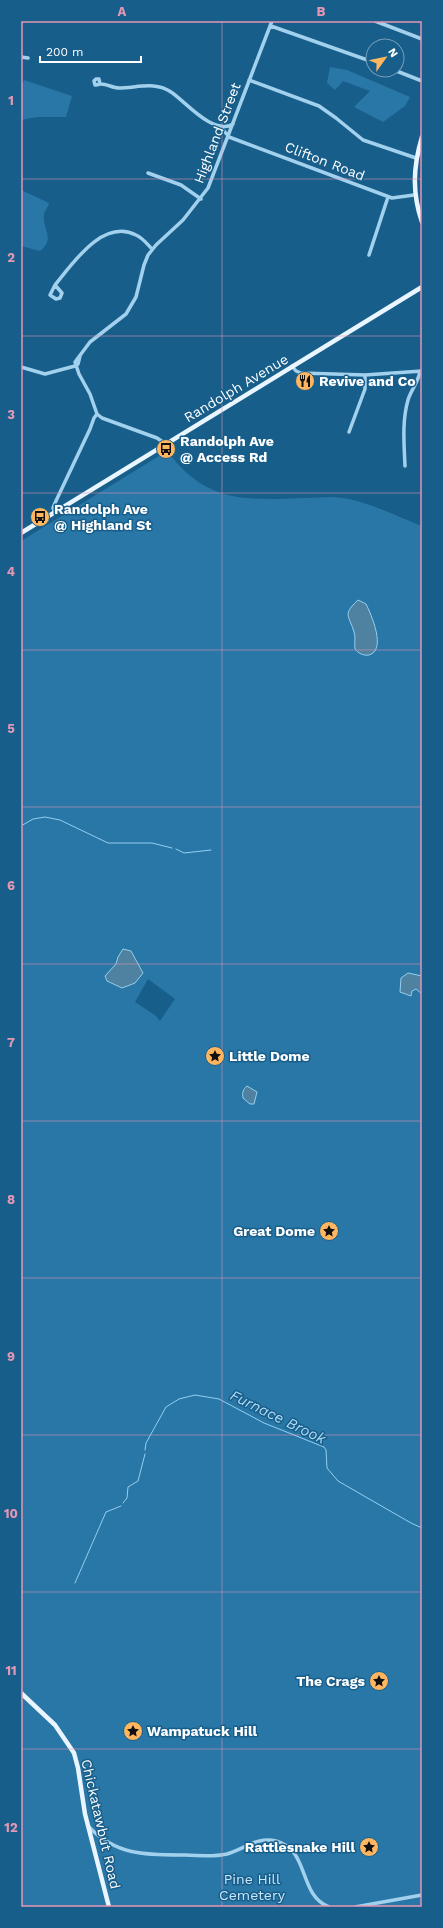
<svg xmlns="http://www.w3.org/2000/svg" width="443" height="1928" font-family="'Work Sans',sans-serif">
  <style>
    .green { fill: #2877a7; fill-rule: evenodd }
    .water { fill: #4f81a0; stroke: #95cff0 }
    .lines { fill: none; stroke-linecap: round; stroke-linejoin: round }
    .stream { stroke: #95cff0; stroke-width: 1 }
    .minor { stroke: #a2d1ee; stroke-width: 3.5 }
    .major { stroke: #e9f5ff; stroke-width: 4.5 }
    .grid { fill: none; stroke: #e497b5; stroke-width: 1; stroke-opacity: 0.55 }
    .labels { text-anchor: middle; stroke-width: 3; stroke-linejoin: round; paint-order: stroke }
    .street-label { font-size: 14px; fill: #fff; stroke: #185e8b }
    .poi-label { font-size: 14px; font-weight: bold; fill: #fff; stroke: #185e8b; text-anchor: start }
    .park-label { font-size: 14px; fill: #c8e7fa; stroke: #185e8b }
    .water-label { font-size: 15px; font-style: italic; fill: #aedbf5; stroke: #185e8b }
    .neatline { fill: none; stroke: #e497b5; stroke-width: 1.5 }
    .grid-label { font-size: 13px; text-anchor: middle; font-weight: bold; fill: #e497b5 }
  </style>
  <rect width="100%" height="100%" fill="#185e8b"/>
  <path class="green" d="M330,67l17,3 63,27 -5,9 -22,16 -29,-15 16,-16 -27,-10 -8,9 -8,-7z
    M24,80l48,16 -6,21h-29l-16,3v-33z
    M21,190l28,13c-1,4 -5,9 -5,12 -2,14 12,24 -4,36l-19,-5z
    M167,451c40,53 78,49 139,47 12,0 24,-2 36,0 22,2 59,20 80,28v1381h-401v-1366zM148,979l27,20 -15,22 -4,-5 -21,-14z"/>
  <path class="water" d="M358,600l8,4c5,10 21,46 3,51 -6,1 -11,-2 -14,-6 -1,-6 1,-12 -1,-17 -5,-17 -12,-17 4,-32z
    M123,949l8,2 12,22 -8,10 -13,5 -15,-7 -2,-5 11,-12 2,-7z
    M408,973l14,3v18l-6,-5 -4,2 -1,5 -11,-4 1,-14z
    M247,1086l10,6 -3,12h-4l-7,-6c-1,-5 0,-9 4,-12z"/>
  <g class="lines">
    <path class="stream" d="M21,826l12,-7 12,-2 15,3 48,23h44l20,5
      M176,849l8,4 27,-3
      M145,1450l1,-7 20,-36 13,-8 16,-4 24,4 45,24 60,24 2,3 1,18 11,13 73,42 11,5
      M123,1503l4,-5 1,-11 10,-6 7,-27
      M75,1583l31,-71 15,-6"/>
    <path class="minor" d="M375,21l47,18
      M271,26l102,36
      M21,57l7,1
      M394,70l28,11
      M249,80l70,26 17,12 27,22 53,18
      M100,84l-1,-5h-3l-2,2 1,4c2,0 4,-1 6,-1 6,0 12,4 18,4 17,0 37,-7 52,4 14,9 42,44 62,32
      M220,126l9,11 163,61 22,-3
      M148,173l33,12 20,14
      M369,255l19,-58
      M55,285l7,8 -2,5 -4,1 -6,-4 5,-10c18,-22 48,-67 81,-50 7,3 11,9 16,14
      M75,366l3,-2 2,-8
      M292,366l4,5 5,2 64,2 57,-4
      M21,367l24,7 30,-8
      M97,414l-7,-20 -11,-20 -4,-12 15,-20 36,-28 10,-17 8,-32 4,-10 8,-10 27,-25 25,-32 64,-167
      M97,414l5,4 55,20 9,6
      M349,432l16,-43v-14
      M405,466c-1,-23 -3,-45 3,-66 3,-10 11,-19 12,-29
      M55,513l-2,-5 2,-5 35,-74 4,-11 3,-4
      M89,1827c28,29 58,28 96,28 14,1 29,2 42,-1 17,-5 31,-18 49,-13 34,9 22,54 53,66
      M355,1907l67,-12"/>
    <path class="major" d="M422,137c-9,30 -10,56 0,85
      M21,533l401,-246
      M21,1693l34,32 19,28 4,15 7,46 24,93"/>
  </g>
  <path class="grid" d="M222,21v1886M21,179h401M21,336h401M21,493h401M21,650h401M21,807h401M21,964h401M21,1121h401M21,1278h401M21,1435h401M21,1592h401M21,1749h401"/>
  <defs>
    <symbol id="restaurant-disc" viewBox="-11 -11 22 22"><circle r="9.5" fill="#ffb65f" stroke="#185e8b"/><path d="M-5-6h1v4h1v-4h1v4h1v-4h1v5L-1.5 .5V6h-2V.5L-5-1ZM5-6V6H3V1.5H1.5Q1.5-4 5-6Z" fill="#111"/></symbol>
    <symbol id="bus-disc" viewBox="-11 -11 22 22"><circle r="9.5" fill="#ffb65f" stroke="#185e8b"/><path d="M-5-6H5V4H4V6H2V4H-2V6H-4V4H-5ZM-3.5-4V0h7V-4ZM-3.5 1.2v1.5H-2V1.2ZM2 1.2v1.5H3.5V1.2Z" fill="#111"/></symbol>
    <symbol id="sight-disc" viewBox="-11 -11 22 22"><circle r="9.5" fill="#ffb65f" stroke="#185e8b"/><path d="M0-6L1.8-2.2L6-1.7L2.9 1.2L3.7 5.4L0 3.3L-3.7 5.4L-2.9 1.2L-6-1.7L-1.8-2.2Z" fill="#111"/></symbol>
  </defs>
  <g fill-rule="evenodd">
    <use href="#restaurant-disc" x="294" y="370" width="22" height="22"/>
    <use href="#bus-disc" x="155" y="438" width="22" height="22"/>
    <use href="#bus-disc" x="29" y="506" width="22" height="22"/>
    <use href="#sight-disc" x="204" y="1045" width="22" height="22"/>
    <use href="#sight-disc" x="318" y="1220" width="22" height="22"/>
    <use href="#sight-disc" x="368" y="1670" width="22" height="22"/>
    <use href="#sight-disc" x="122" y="1720" width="22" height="22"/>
    <use href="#sight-disc" x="358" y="1836" width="22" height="22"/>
  </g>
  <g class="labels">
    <g class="street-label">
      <text transform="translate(217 133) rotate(-69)" y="5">Highland Street</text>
      <text transform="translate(325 161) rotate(21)" y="5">Clifton Road</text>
      <text transform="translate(236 388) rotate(-31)" y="5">Randolph Avenue</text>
      <text transform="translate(101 1824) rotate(77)" y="5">Chickatawbut Road</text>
    </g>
    <g class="poi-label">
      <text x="319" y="386">Revive and Co</text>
      <text x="180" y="446">Randolph Ave<tspan x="180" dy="16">@ Access Rd</tspan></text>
      <text x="54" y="514">Randolph Ave<tspan x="54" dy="16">@ Highland St</tspan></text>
      <text x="229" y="1061">Little Dome</text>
      <text x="315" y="1236" text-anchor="end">Great Dome</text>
      <text x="365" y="1686" text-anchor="end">The Crags</text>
      <text x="147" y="1736">Wampatuck Hill</text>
      <text x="355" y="1852" text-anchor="end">Rattlesnake Hill</text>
    </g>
    <g class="park-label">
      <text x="252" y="1884">Pine Hill<tspan x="252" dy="16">Cemetery</tspan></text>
    </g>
    <g class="water-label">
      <text transform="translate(278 1417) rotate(26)" y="5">Furnace Brook</text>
    </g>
  </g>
  <rect width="443" height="1928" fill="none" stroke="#185e8b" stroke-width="44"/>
  <g transform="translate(385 58) rotate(57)"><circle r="19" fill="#185e8b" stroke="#749eb9"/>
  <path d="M0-3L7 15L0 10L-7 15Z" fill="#ffb65f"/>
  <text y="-6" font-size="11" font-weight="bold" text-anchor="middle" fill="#ffffff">N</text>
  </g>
  <path d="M40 56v6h101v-6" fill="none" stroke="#ffffff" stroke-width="2"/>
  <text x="46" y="56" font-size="12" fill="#ffffff" stroke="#185e8b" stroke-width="3" paint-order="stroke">200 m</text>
  <rect x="22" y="22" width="399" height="1884" class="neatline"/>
  <g class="grid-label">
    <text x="122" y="16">A</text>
    <text x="321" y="16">B</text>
    <text x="11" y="105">1</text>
    <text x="11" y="262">2</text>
    <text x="11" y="419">3</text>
    <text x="11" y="576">4</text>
    <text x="11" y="733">5</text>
    <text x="11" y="890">6</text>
    <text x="11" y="1047">7</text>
    <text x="11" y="1204">8</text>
    <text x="11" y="1361">9</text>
    <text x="11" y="1518">10</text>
    <text x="11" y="1675">11</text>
    <text x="11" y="1832">12</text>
  </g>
</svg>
